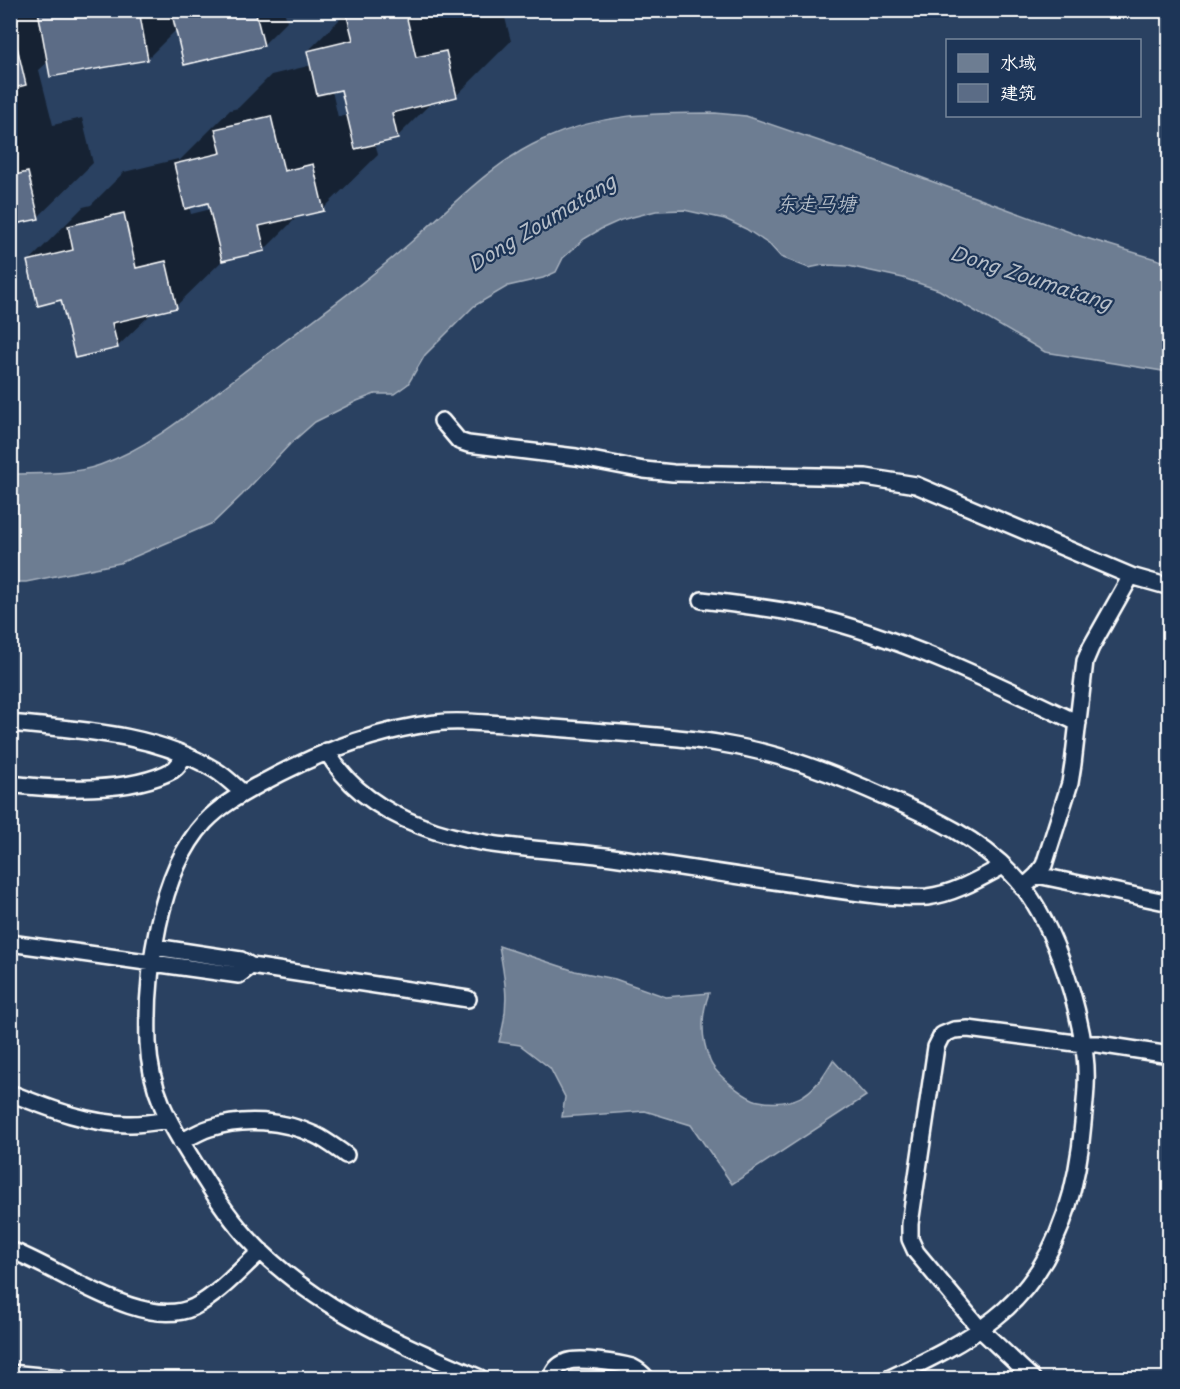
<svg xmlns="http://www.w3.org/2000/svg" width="1180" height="1389" font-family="'Playpen Sans','LXGW WenKai TC',sans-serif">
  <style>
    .water { fill: #6d7d92; stroke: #a7b1be; stroke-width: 1.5 }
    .shadow { fill: #0007; fill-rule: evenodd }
    .building { fill: #5b6c86; stroke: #fff; stroke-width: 1.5 }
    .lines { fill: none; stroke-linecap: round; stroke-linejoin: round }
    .service-casing { stroke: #fff; stroke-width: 20 }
    .service { stroke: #1d3557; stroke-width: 15 }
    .labels { text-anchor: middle; stroke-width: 4.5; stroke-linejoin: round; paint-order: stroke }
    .water-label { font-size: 20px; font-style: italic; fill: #b6bec8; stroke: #1d3557 }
  </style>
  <rect width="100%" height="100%" fill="#2a4161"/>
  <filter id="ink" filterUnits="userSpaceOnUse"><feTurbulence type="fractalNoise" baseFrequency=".0167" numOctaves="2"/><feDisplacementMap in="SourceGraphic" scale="12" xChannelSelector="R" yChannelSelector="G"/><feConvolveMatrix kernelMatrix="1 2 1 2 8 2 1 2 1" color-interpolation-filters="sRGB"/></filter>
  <g filter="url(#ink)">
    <path class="water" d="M715,113l31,3 117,40 220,81 86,26v109l-124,-20 -106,-62 -36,-12 -55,-12 -25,-1 -14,3 -28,-11 -11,-12 -24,-16 -21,-10 -41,-9 -28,1 -35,9 -20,9 -17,10 -21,19 -7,14 -13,6 -35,8 -34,20 -49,49 -17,29 -14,10h-19l-18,7 -42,21 -25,22 -48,51 -29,28 -93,40 -94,19h-15v-108c29,-1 61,1 89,-9 53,-19 97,-58 141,-91 57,-43 115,-84 169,-131 41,-36 81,-80 132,-103 59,-27 110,-27 173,-27z
      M499,946l76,25 40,8 51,18 43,-4c-8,22 -8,46 1,68 5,13 36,38 49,40 14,3 33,2 45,-6 13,-8 22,-23 29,-35l33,36 -134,88 -41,-59 -46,-14 -83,6 3,-20 -15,-29 -30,-23 -21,-3c11,-38 7,-57 0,-96z"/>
    <path class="shadow" d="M10,10h274l3,11 -24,24 -86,-16 -30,30 -98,2 -10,9 14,55 29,-7 11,45 -55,54 -24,6 -4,4z
      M349,10h154l8,31 -55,55 -24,6 -35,35 -22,5 3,13 -55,54 -24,6 -35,35 -41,10 -47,46 -23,6 -36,35 -55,-49 -34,-36 55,-55 8,-2 33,-33 54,-13 1,2 51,-51 8,-2 33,-33 41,-10 -4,-14zM342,88l6,27 -10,2 -6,-26zM209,201l2,8 -20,5 -2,-8z"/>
    <path class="building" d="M139,10l9,50 -98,17 -12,-66z
      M171,10h84l9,36 -80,19z
      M370,10h35l11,47 30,-6 11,46 -65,16 6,26 -43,10 -14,-59 -24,5 -10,-44 46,-11 -6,-24z
      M10,17l16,68 -16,4z
      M271,116l13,55 29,-7 11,47 -65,15 6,25 -43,10 -14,-58 -23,6 -11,-45 47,-11 -6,-24z
      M28,172l11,47 -29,6v-49z
      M124,213l12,55 30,-7 11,47 -65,15 6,25 -43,10 -14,-58 -23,6 -11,-45 46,-11 -5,-24z"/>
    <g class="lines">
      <defs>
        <path id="service" d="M442,421l17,20 9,3 108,13 68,13 29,3 193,4 50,8 215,91 39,11
          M702,600c34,4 69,8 104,15 95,22 185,66 272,108
          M10,723c70,7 144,10 205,47 10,6 19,15 28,23
          M327,751c20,37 55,60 94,75 57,23 123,22 184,30 93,13 186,29 279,40 14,1 29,2 43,1 27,-3 52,-18 76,-31
          M10,784c46,6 122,9 163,-14 6,-4 8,-9 11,-15
          M1037,875l133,28
          M1023,888l14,-13 7,-10 26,-82 3,-19 12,-103 6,-14 40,-71
          M10,943l229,32 12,-9 -10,-6 -86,-13
          M251,966l217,33
          M10,1093c38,15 80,32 121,31 12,0 25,-2 37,-4
          M181,1142c9,-5 19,-11 29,-14 34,-11 73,-8 105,7 11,5 21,13 31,20
          M10,1250c48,17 133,82 184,57 25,-13 46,-37 67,-56
          M10,1373l51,5
          M480,1378c-84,-36 -172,-73 -234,-142 -20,-22 -36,-48 -51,-72 -26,-41 -45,-73 -47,-122 -2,-68 10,-169 57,-220 16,-17 35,-27 55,-38 55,-30 113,-54 176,-61 22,-3 45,0 66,1 26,2 52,4 78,6 47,4 96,6 143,14 58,9 114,31 167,55 44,19 89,40 122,75 40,41 66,126 73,182 3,22 0,45 -2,67 -6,73 -28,148 -88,195 -31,25 -69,43 -105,60
          M551,1378c3,-7 6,-13 15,-16 12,-5 53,1 66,5 6,3 10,6 14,11
          M1032,1378l-52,-49 -64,-77 -6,-13v-15l26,-177 6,-12 12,-5 14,-1 115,15h15l72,11"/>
      </defs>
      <use href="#service" class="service-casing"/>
      <use href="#service" class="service"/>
    </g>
  </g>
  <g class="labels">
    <g class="water-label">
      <text x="816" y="211">东走马塘</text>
      <text transform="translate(542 223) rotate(-31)" y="7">Dong Zoumatang</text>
      <text transform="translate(1031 278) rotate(18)" y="7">Dong Zoumatang</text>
    </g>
  </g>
  <rect width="1180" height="1389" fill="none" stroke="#1d3557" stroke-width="36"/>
  <rect x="18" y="18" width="1144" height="1353" fill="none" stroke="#fff" stroke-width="2" filter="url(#ink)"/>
  <rect x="946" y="39" width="195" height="78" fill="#1d3557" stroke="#77869a" stroke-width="1.5"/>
  <rect x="958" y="54" width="30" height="18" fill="#6d7d92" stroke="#77869a" stroke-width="1.5"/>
  <text x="1000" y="69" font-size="18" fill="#ffffff">水域</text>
  <rect x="958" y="84" width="30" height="18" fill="#5b6c86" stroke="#77869a" stroke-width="1.5"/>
  <text x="1000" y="99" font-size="18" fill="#ffffff">建筑</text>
</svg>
